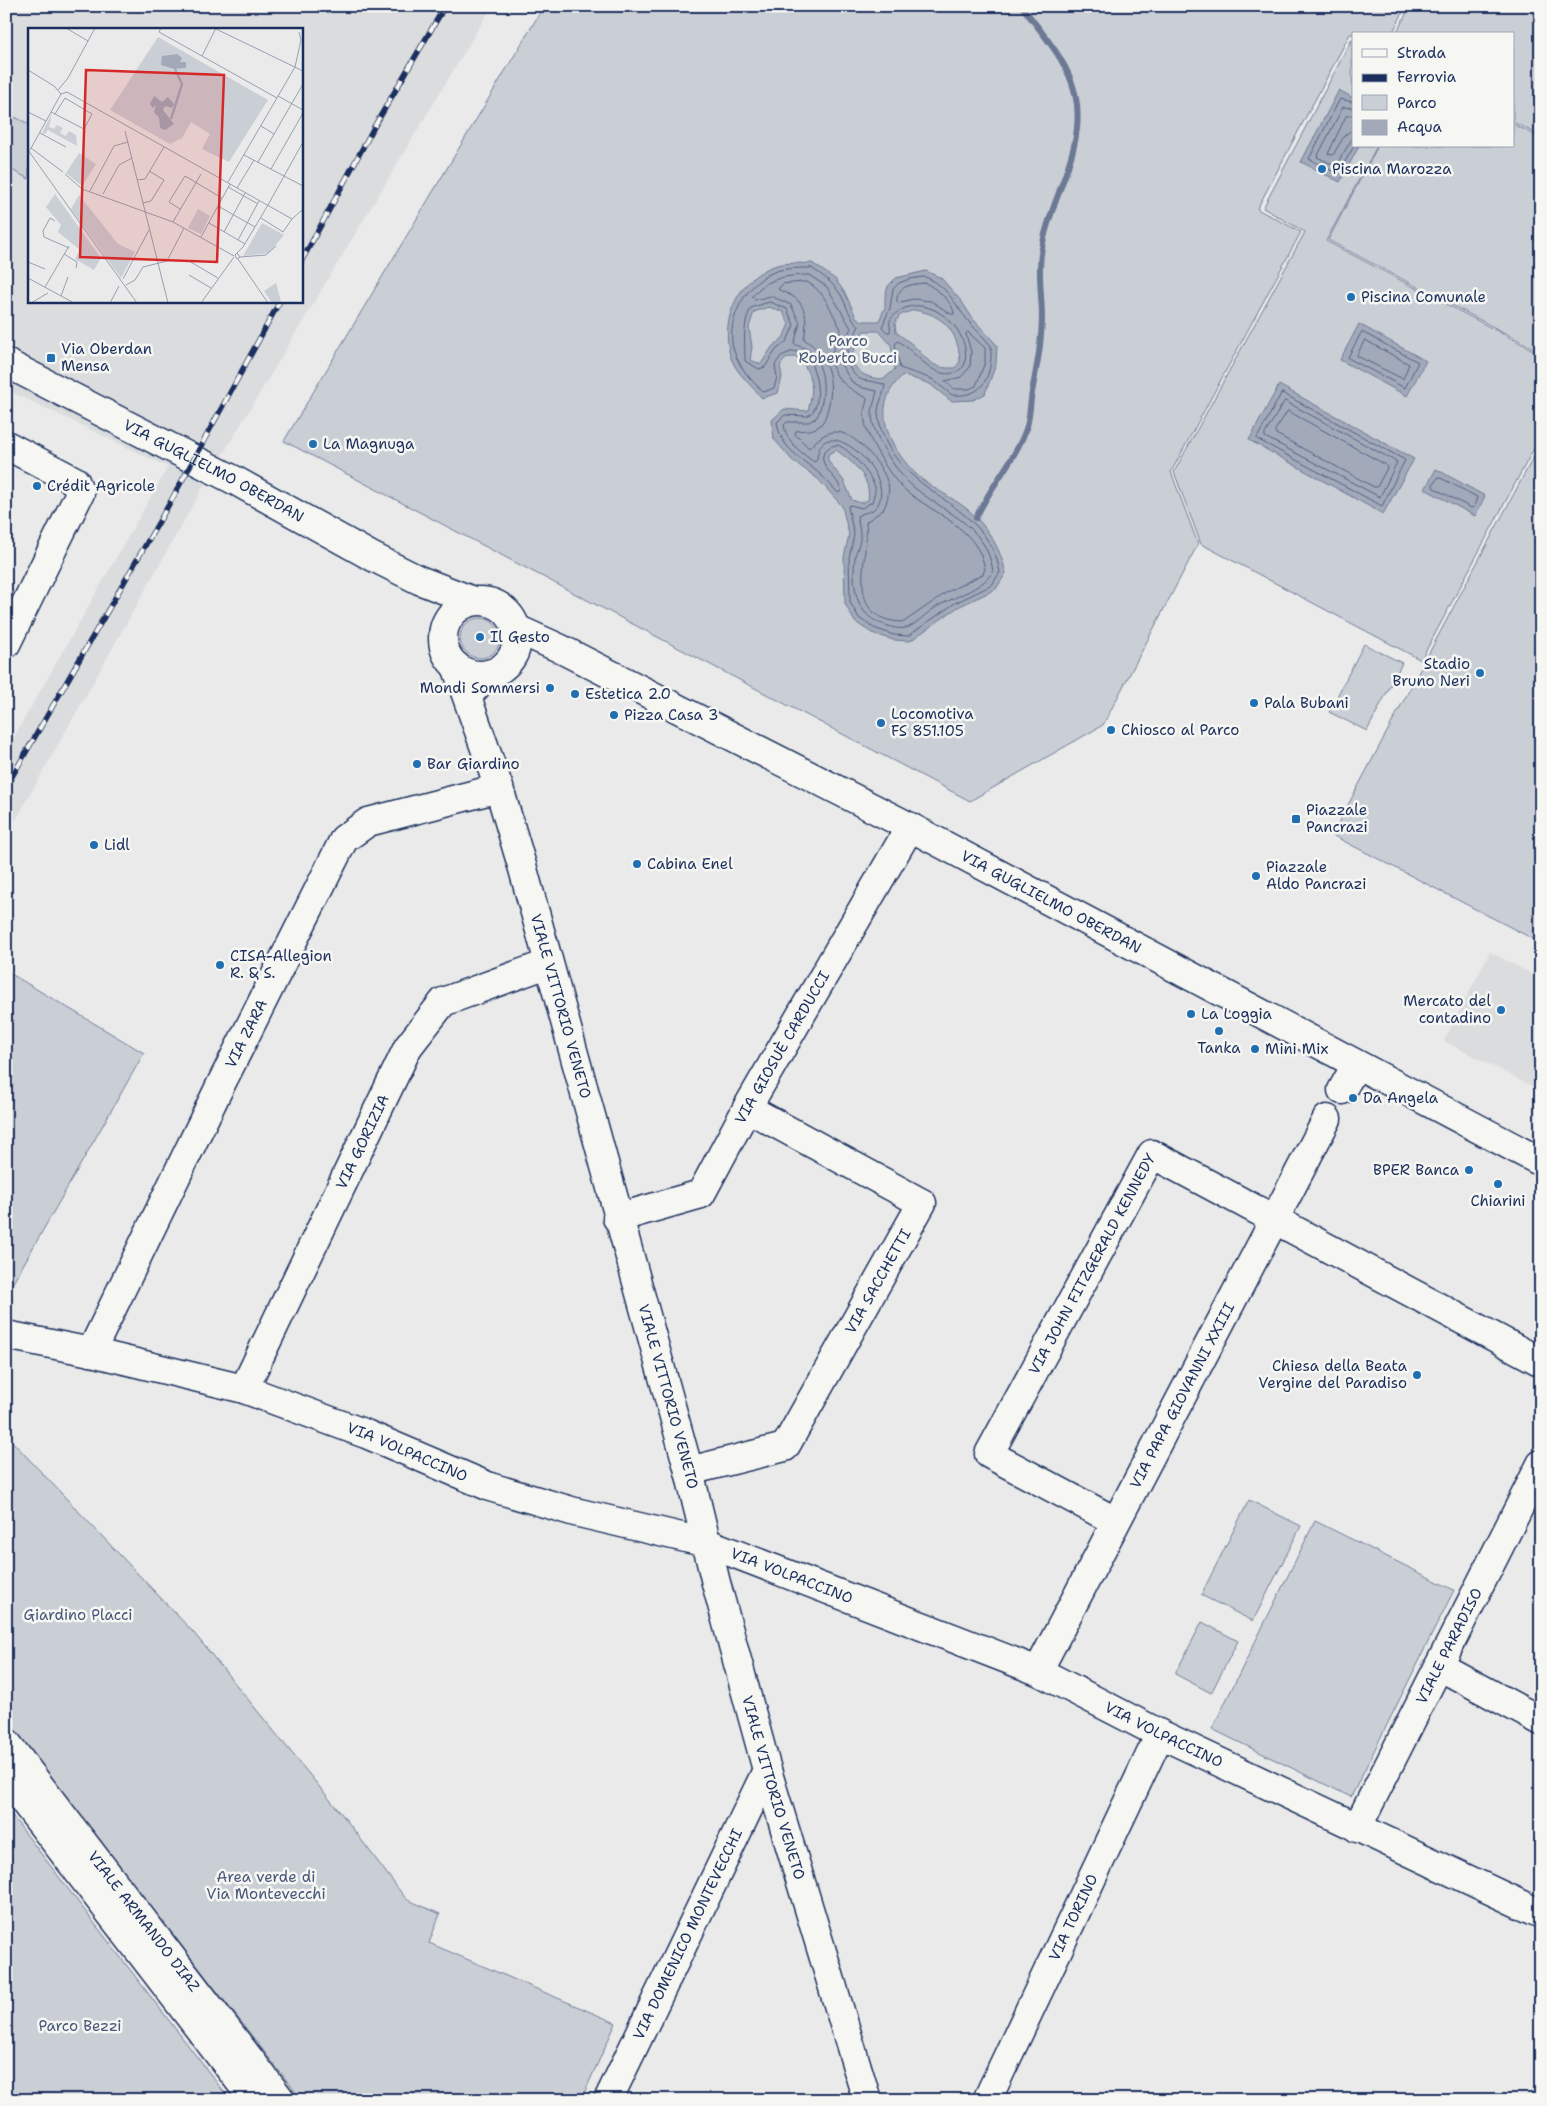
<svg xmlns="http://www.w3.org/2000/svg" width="1547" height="2106" font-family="'Shantell Sans',sans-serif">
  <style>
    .built { fill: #dadcde; fill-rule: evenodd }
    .green { fill: #caced5; stroke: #727e9a }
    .water { fill: #a2aaba; stroke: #6c7995; fill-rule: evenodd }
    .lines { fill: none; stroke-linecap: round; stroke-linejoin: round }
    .shore { stroke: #516083; stroke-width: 1 }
    .stream { stroke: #6c7995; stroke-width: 6 }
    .minor-casing { stroke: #1b2f5e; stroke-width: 31 }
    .major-casing { stroke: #1b2f5e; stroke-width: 31 }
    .minor { stroke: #f6f6f2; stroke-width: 28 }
    .major { stroke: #f6f6f2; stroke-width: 28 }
    .rail-casing { stroke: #1b2f5e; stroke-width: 5.5 }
    .rail { stroke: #f6f6f2; stroke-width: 4; stroke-dasharray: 11; stroke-linecap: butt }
    .poi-dot { fill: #1f6fb2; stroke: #f6f6f2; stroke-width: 2 }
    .labels { text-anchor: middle; stroke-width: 5; stroke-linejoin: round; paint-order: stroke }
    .poi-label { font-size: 15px; fill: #1b2f5e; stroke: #f6f6f2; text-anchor: start }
    .park-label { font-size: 15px; fill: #47577c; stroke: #f6f6f2 }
    .street-label { font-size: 15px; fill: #1b2f5e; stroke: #f6f6f2 }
    .inset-river { fill: none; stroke: #a2aaba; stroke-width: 2.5 }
    .inset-road { fill: none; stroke: #979fb1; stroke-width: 1 }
    .view { fill: #d62828; fill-opacity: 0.15; stroke: #d62828; stroke-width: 2.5 }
    .inset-edge { fill: none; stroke: #1b2f5e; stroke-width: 2.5 }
  </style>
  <rect width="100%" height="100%" fill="#e9eae9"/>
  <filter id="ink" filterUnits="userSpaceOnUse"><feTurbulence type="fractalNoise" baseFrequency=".02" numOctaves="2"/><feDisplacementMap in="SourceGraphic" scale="10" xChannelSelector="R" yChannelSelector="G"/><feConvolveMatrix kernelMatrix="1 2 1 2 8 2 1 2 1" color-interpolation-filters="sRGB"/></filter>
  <g filter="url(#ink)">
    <path class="built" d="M6,6h486l-290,483 -196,348v-86l162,-284 -162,-78zM29,29h272v272h-272z
      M1490,952l51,27v112l-97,-50z"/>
    <path class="green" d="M544,6h862l-14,28h-42l-93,175 44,23 -130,240 27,72 -95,181 -133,76 -686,-360z
      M1410,6h36l-1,4 2,-4h94v130l-28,-14v-88h-117z
      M1352,39l1,107h24l-51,95 215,113v81l-120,225 -220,-116 -27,-72 131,-240 -42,-24z
      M6,113l23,11v55l-23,-12z
      M1513,124l28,14v214l-213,-112 50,-94h135z
      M1541,443v500l-209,-108z
      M460 638a20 20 0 1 1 40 0a20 20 0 1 1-40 0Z
      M1364,644l38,19 -35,68 -38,-19z
      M6,971l138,82 -138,242z
      M6,1435l187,197 151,185 62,82 34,15 -11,29 187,80 -35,77h-279l-296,-379z
      M1249,1500l52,26 -48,95 -52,-26z
      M1315,1521l139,69 -103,207 -139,-68z
      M1202,1622l36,19 -27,52 -36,-19z
      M6,1808l224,292h-224z"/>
    <path class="water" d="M1339,90l14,8v48h6l-19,36 -39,-20z
      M812,263l23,16 10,14 11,24 6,4h17l6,-14v-10l3,-11 8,-8 30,-7 15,7 21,24 11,17 24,26 -1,19 -11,30 -12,6 -22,1 -21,-17 -27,-9c-34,31 -15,71 13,99 14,14 35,22 51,35 20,17 33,38 39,64l-10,16 -38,18 -48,34 -17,-1 -21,-7 -17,-11 -10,-18 -1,-47 5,-22 -7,-29 -24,-27 -26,-19 -18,-21 -2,-19 12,-11 24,2c6,-24 5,-30 -7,-52 -10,-4 -16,-2 -21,7l2,11 -4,16 -16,5c-10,-12 -28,-27 -32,-43 -10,-36 9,-79 47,-90 11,-3 24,-1 35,-2zM769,307l14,5 6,12 -6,14 -11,9 -11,17 -11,-4 2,-13 -3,-20 5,-15zM914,310c29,4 45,22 46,52l-5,6c-20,1 -25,-5 -37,-18 -6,-7 -15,-12 -22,-18l-1,-9 5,-8zM863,331h16l12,14 4,24 -11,10c-18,-1 -24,-4 -34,-20zM836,450c17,12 36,28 32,50l-7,3 -9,-3 -8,-19 -16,-20v-7z
      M1359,324l67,37 -19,35 -67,-36z
      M1279,385l135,74 -31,55 -134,-74z
      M1436,469l49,27 -10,20 -50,-27z"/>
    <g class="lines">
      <path class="shore" d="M1353,102l-13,-3 -31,60 29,15 16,-28
        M1353,108l-10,-1 -26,50 19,9 17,-29
        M1353,115l-7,1 -18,38 5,1 11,-19 9,-7
        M811,268c12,7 22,15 30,27 6,11 8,22 18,31l-9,17 -5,17c16,29 17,16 40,25 -1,10 -8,20 -7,30 11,81 109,81 122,157l-8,13 -37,18 -47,33 -14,-1 -20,-7 -15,-10 -9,-16 -1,-44 5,-23 -6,-28 2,-2 12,3 10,-6c1,-4 4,-11 3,-15 -3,-11 -28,-42 -39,-42 -9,1 -15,9 -13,16 3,11 16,18 18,30l-3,2c-6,-6 -11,-13 -17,-18 -18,-16 -41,-26 -44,-53l8,-7 22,1c18,-7 10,-50 -2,-61 -3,-2 -8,-3 -12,-4l-12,5 -6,9 2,12 -3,11 -10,4c-10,-8 -23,-23 -28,-36 -15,-31 11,-78 44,-86 10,-2 21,-2 31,-2z
        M809,275l18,12 24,41 -12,27 1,8 12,19 11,6 14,3c-1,7 -5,15 -5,22 0,13 6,25 12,36 7,12 15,24 25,34 31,29 76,38 84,88 -10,19 -42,26 -60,38 -23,17 -23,26 -53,14 -26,-10 -28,-41 -25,-66 1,-7 6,-14 5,-22 0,-6 -2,-13 -3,-19 6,-4 15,-3 20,-10 22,-32 -58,-100 -60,-46l-3,2c-13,-9 -28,-21 -30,-37l3,-3h22l8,-5c9,-19 10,-52 -9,-67 -4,-3 -10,-4 -14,-6l6,-21 -9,-18 -20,-9 -16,4 -3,-3c13,-19 36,-22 57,-22z
        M925,277c23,8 30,29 45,46 7,8 15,15 21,23 1,29 -6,52 -39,49l-20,-16 -32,-11 -5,-24 3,-3c19,11 42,49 66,25 10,-32 -29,-70 -59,-58 -6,3 -12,6 -15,13 -1,3 1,8 0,11h-3l-5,-5 8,-19 3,-19 6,-6 11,-4z
        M807,282c20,11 23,29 34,47 -2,8 -8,17 -9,26 -4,21 19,36 35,43 0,5 -3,10 -3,15 0,14 7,28 14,40 7,13 16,27 27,37 29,24 73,38 80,79l-2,5 -36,18 -43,30c-63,-1 -34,-64 -38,-100l17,-12c4,-7 7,-18 5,-26 -4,-18 -34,-54 -54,-52 -11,1 -18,9 -25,16l-14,-14 1,-3c7,-1 14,0 20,-3 8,-4 10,-12 12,-20 7,-26 0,-54 -24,-69 3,-15 4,-34 -12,-43 -5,-3 -10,-4 -14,-7l5,-5z
        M925,283c10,4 29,20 29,31h-3l-20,-13 -18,-2 -16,4c-2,-17 15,-19 28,-20z
        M770,302l17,7 7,16 -7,16 -11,9 -11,17 -6,2 -14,-8c0,-18 -3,-36 6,-53z
        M968,332l17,16v14l-9,24 -7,3h-15l-9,-8 16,-4 9,-10 1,-15 -5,-18z
        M1362,332l56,30 -13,26 -57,-30z
        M1365,340l44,24 -6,15 -46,-23z
        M1282,393l123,67 -23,46 -125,-67z
        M1285,401l112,61 -17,35 -115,-60v-3z
        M1288,411l98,54 1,3 -10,19h-3l-98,-53 -1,-3z
        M1439,477l38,20 -3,10 -3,1 -37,-20 -1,-3z"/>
      <path class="stream" d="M976,518c14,-32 41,-60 51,-92 3,-11 3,-23 5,-34 5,-26 10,-51 10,-78 -1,-26 -5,-50 2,-76 11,-47 43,-95 31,-145 -8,-34 -34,-60 -53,-87"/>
      <defs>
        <g id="minor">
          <path d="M6,445l69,36 5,12 -74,151"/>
          <path id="s1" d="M456,666l43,122 24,81 166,602 27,112 51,187 100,330"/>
          <path d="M468,695l20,-21"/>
          <path d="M1342,1090l14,-25"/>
          <path id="s2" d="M617,1218l84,-24 46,-86 163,-281"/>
          <path id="s3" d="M6,1335l85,17 153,37 122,45 124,53 85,25 132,31 331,128 122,63 381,180"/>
          <path id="s4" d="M91,1352l130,-268 123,-245 24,-17 131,-34"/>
          <path id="s5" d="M244,1389l164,-342 35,-45 104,-38"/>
          <path id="s6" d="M689,1471l96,-24 137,-244 -175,-95"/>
          <path id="s7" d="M1115,1521l-126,-67 163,-300 389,208"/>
          <path d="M1439,1666l102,55"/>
          <path id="s8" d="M1038,1671l289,-552"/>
          <path id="s9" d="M1357,1828l184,-364"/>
          <path id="s10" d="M608,2100l159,-330"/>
          <path id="s11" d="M987,2100l173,-366"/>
        </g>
        <g id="major">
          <path id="s12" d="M6,363l230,118 135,75 48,24 54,21"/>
          <circle cx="480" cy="638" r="37"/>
          <path id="s13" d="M517,629l42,19 351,179 631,335"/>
          <path id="s14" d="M6,1742l275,358"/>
          <path d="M6,1778l248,322"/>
        </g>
      </defs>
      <use href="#minor" class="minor-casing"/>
      <use href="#major" class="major-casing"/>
      <use href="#minor" class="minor"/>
      <use href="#major" class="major"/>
      <defs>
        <path id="rail" d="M301,262l73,-135 71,-121
          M6,787l166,-288 108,-198"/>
      </defs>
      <use href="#rail" class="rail-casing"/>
      <use href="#rail" class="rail"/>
    </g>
  </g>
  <g class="poi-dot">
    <circle cx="1322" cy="169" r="5"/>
    <circle cx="1351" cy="297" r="5"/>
    <rect x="46" y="353" width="10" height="10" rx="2.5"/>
    <circle cx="313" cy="444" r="5"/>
    <circle cx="37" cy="486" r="5"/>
    <circle cx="480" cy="637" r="5"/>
    <circle cx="1480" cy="673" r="5"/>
    <circle cx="550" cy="688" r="5"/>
    <circle cx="575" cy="694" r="5"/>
    <circle cx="1254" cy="703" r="5"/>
    <circle cx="614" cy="715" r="5"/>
    <circle cx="881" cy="723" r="5"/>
    <circle cx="1111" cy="730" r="5"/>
    <circle cx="417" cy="764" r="5"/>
    <rect x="1291" y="814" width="10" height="10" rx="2.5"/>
    <circle cx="94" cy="845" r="5"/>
    <circle cx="637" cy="864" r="5"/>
    <circle cx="1256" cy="876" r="5"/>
    <circle cx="220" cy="965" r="5"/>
    <circle cx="1501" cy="1010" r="5"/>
    <circle cx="1191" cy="1014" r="5"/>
    <circle cx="1219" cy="1031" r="5"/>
    <circle cx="1255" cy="1049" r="5"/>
    <circle cx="1353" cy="1098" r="5"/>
    <circle cx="1469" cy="1170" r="5"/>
    <circle cx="1498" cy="1184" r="5"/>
    <circle cx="1417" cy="1375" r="5"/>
  </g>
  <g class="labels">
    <g class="poi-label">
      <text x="1332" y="174">Piscina Marozza</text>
      <text x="1361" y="302">Piscina Comunale</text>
      <text x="61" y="354">Via Oberdan<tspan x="61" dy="17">Mensa</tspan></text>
      <text x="323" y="449">La Magnuga</text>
      <text x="47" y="491">Crédit Agricole</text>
      <text x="490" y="642">Il Gesto</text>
      <text x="1470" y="669" text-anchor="end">Stadio<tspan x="1470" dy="17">Bruno Neri</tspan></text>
      <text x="540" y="693" text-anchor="end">Mondi Sommersi</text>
      <text x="585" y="699">Estetica 2.0</text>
      <text x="1264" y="708">Pala Bubani</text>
      <text x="891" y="719">Locomotiva<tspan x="891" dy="17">FS 851.105</tspan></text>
      <text x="624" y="720">Pizza Casa 3</text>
      <text x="1121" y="735">Chiosco al Parco</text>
      <text x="427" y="769">Bar Giardino</text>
      <text x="1306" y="815">Piazzale<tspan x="1306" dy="17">Pancrazi</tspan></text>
      <text x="104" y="850">Lidl</text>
      <text x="647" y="869">Cabina Enel</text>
      <text x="1266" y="872">Piazzale<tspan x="1266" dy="17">Aldo Pancrazi</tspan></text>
      <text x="230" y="961">CISA-Allegion<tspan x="230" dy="17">R. &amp; S.</tspan></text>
      <text x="1491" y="1006" text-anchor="end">Mercato del<tspan x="1491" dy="17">contadino</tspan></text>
      <text x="1201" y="1019">La Loggia</text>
      <text x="1219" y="1053" text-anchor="middle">Tanka</text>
      <text x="1265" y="1054">Mini Mix</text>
      <text x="1363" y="1103">Da Angela</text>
      <text x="1459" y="1175" text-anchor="end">BPER Banca</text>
      <text x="1498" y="1206" text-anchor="middle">Chiarini</text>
      <text x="1407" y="1371" text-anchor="end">Chiesa della Beata<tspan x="1407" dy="17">Vergine del Paradiso</tspan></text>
    </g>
    <g class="park-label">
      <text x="848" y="346">Parco<tspan x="848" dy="17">Roberto Bucci</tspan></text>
      <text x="78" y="1620">Giardino Placci</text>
      <text x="266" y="1882">Area verde di<tspan x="266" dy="17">Via Montevecchi</tspan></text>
      <text x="80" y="2031">Parco Bezzi</text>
    </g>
    <g class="street-label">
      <text dy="5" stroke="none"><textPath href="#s12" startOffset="234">VIA GUGLIELMO OBERDAN</textPath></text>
      <text dy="5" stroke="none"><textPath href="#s13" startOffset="600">VIA GUGLIELMO OBERDAN</textPath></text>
      <text dy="5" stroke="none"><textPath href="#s1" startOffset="356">VIALE VITTORIO VENETO</textPath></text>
      <text dy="5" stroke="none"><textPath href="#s4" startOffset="354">VIA ZARA</textPath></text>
      <text dy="5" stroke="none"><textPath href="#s2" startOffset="255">VIA GIOSUÈ CARDUCCI</textPath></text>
      <text dy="5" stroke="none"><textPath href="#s5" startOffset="274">VIA GORIZIA</textPath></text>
      <text dy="5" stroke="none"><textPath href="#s7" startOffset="359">VIA JOHN FITZGERALD KENNEDY</textPath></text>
      <text dy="5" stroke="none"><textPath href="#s6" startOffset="289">VIA SACCHETTI</textPath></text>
      <text dy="5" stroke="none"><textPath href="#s8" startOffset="311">VIA PAPA GIOVANNI XXIII</textPath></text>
      <text dy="5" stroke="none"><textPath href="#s1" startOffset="761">VIALE VITTORIO VENETO</textPath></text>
      <text dy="5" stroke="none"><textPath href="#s3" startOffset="419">VIA VOLPACCINO</textPath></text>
      <text dy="5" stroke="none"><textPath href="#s3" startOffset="824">VIA VOLPACCINO</textPath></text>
      <text dy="5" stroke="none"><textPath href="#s9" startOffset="204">VIALE PARADISO</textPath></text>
      <text dy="5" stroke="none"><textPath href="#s3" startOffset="1229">VIA VOLPACCINO</textPath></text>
      <text dy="5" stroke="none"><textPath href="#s1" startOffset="1166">VIALE VITTORIO VENETO</textPath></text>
      <text dy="5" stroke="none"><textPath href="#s11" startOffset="202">VIA TORINO</textPath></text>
      <text dy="5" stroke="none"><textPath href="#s14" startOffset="226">VIALE ARMANDO DIAZ</textPath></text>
      <text dy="5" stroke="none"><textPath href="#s10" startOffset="184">VIA DOMENICO MONTEVECCHI</textPath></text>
    </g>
  </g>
  <g transform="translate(28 28)">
    <rect width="275" height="275" fill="#e9eae9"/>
    <path d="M130,9l110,63 -39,62 -27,-13 8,-15 -19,-12 -9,16 -12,6 -60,-34zM24,85l-3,14 5,2 3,-4 6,3 -3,5 6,3 3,-5 7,4 1,11 -29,-16 -3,4 -3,-1zM51,125l17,11 -14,22 -16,-13zM27,166l46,64 -7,12 -19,-11 5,-9 -22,-18 3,-7 -15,-18zM51,167l39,49 17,8 -14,26 -50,-69zM170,181l12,7 -9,18 -13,-6zM234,195l22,12 -15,18 -26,3zM248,255l5,19 -1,1h-8l-8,-12z" fill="#caced5"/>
    <path d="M149,26l5,4 -2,4h6v6l-12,1 -13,-4 1,-9zM126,68l8,6 6,-5 6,7 -2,4 -7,-2 -2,4 11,14 -9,6 -5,-2 -1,-10 -5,-6 2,-7 -3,3 -3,-4z" fill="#a2aaba"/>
    <path class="inset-river" d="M143,91l11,-35 -7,-15"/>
    <path class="inset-road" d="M38,0l22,13M133,0l-2,4 118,66M186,0l89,43M174,28l14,-28M0,42l26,16 7,8 6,-2M30,62l10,-12 27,-50M39,64l225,127 11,-10M250,68l25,14M0,84l18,9M23,84l33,17 8,-15 -27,-16 -10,16M233,98l13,8M97,103l43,172M12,105l26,14M3,120l32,24M0,122l109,153M2,122l31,-56M216,127l59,31M230,134l45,-78M243,141l32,-56M37,146l17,15 91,33 61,34M109,152l8,-1 19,-32M200,154l67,-115 6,-27 -2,-8M200,159l30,17M209,160l17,-28M62,163l24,-45 14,-4M75,166l16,-29 13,-7M115,175l8,-2 13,-21 -15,-9M240,177l35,-63M190,178l37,21M152,181l-11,-7 16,-26 37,22M233,190l22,14 9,-13M27,193l-5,-3 -7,13 1,6 25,11M145,194l28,-48M181,195l36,21M196,204l21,-39M173,209l29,-53M210,212l21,-39M209,225l3,4 -3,2 -2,-4 8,-8 25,-42M36,226l13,8 -1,6M212,229l26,-2 10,-9M210,231l30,44M161,233l29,17M0,234l17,7M161,247l22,13M0,250l46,25M95,251l26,-49M98,257l9,-5 8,-13 24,-6 17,-33M17,259l24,-41M33,268l7,-19M3,275l17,-10M82,275l9,-17M173,275l33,-46"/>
    <path class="view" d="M58,42l138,5 -7,187 -137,-5z"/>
    <rect width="275" height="275" class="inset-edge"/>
  </g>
  <rect width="1547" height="2106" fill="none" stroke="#f6f6f2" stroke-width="25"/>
  <rect x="12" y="12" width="1522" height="2081" fill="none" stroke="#1b2f5e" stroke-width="2" filter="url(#ink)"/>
  <rect x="1352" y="32" width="162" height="115" fill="#f6f6f2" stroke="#9ea6b7"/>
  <rect x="1362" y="49" width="25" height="8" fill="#f6f6f2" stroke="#9ea6b7"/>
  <text x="1397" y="58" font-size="15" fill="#1b2f5e">Strada</text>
  <rect x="1362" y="74" width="25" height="8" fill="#1b2f5e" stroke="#9ea6b7"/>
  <text x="1397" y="82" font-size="15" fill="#1b2f5e">Ferrovia</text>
  <rect x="1362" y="95" width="25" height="15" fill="#caced5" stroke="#9ea6b7"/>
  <text x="1397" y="108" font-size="15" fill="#1b2f5e">Parco</text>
  <rect x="1362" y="120" width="25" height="15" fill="#a2aaba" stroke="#9ea6b7"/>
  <text x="1397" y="132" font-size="15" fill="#1b2f5e">Acqua</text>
</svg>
